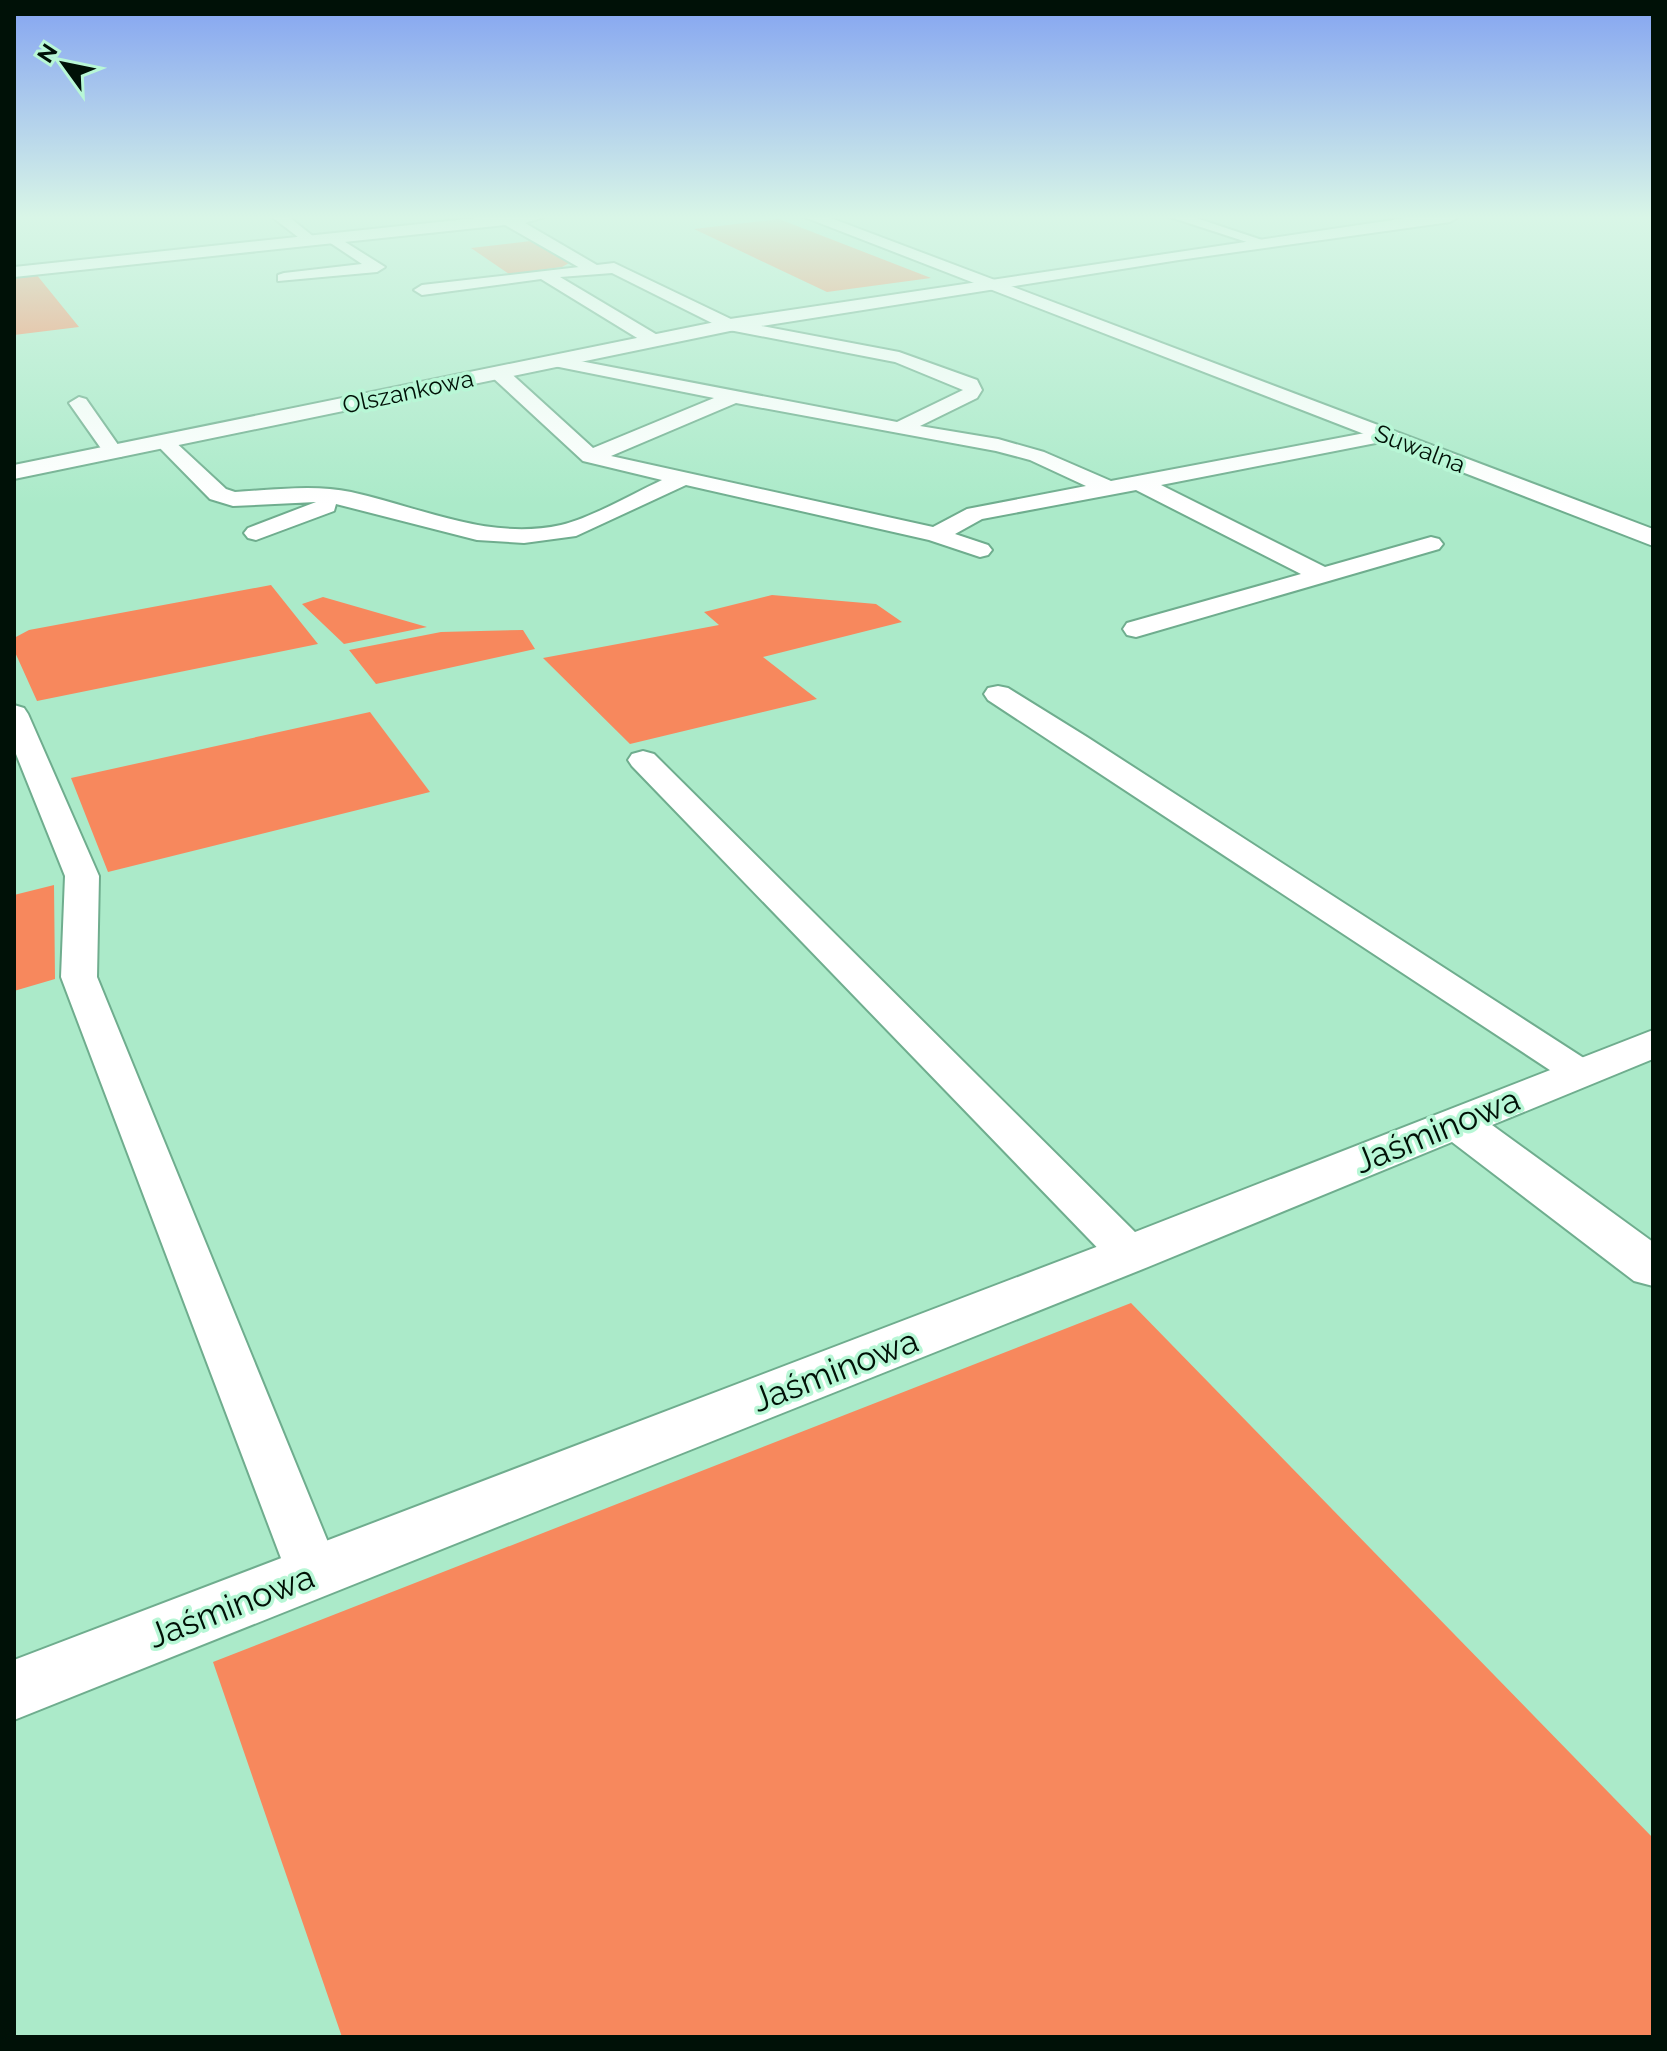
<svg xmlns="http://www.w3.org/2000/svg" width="1667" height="2051" font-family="Raleway,sans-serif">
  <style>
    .green { fill: #f7885d }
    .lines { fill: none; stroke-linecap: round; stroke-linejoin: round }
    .lane-casing { stroke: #6fad8e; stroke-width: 4 }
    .street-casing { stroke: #6fad8e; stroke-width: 4 }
    .secondary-casing { stroke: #6fad8e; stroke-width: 4 }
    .lane { fill: #fff; fill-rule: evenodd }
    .street { fill: #fff; fill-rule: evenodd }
    .secondary { fill: #fff; fill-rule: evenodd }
    .labels { text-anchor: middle; stroke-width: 7; stroke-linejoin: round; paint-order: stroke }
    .far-street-label { font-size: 24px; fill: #001107; stroke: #b8f7d6 }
    .near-street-label { font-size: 34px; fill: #001107; stroke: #b8f7d6 }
  </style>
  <rect width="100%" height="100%" fill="#abeac9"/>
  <path class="green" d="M779,219l152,59 -104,14 -133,-63z
    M531,241l38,22 -7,4 -53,7 -38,-26z
    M36,274l43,53 -65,8v-59z
    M271,585l47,59 -281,57 -23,-51v-12l15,-8z
    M772,595l104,9 26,18 -139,35 54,42 -187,45 -87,-86 176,-33 -15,-13z
    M323,597l104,30 -83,17 -42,-40z
    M523,630l12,19 -159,35 -27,-34 92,-18z
    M370,712l60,80 -322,80 -37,-94z
    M54,885l1,94 -41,12v-96z
    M1131,1303l522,535v199h-1311l-129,-375z"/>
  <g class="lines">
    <defs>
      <path id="lane" d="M272,217h17l30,24 -7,4 -5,-1z
        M1170,217h23l78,26 -7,4 -5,-1z
        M334,235l51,32 -8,5 -99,9v-6l6,-2 78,-9 -33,-22v-6z
        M614,263l121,58 164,31 78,28 5,10 -5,8 -57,28 78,13 46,13 67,29 275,-52 7,2 3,4 -3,4 -7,2 -225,44 164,82 106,-30 8,2 4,5 -4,5 -303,88 -9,-2 -4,-6 4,-6 174,-49 -165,-84 -154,29 -27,15 33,11 4,5 -4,5 -8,2 -51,-17 -243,-55 -110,51 -52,7 -47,-3 -141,-36 -2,7 -78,29 -8,-2 -4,-5 4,-5 68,-26 -83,4 -23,-7 -55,-56 3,-4h14l54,50 9,3c38,-2 79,-8 116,0 69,15 138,49 210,33 30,-7 73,-32 101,-45l-79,-19 -91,-84 -2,-4 2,-4h14l87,79 121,-50 -160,-32 -9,-5 3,-4 6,-1 343,66 66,-32 -68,-28 -171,-33 -112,-56 -52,4 99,59 3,4 -3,4h-12l-106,-65 -119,16 -8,-5 8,-5zM736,403l260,48 34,9 56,26 -119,23 -34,18 -322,-71z
        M79,397l7,2 35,50 3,4 -3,4h-14l-38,-54z
        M998,686l10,2 79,49 506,327 6,8 -6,8 -14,4 -14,-4 -577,-380 -4,-6 4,-6z
        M14,705l10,3 4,6 71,162 -2,101 244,597 -8,16 -19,7 -19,-7 -8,-16 -226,-597 4,-101 -51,-127z
        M643,751l11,3 492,489 6,11 -6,11 -16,5 -16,-5 -482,-499 -4,-6 4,-6z"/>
      <path id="street" d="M486,217h58l-19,6 77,45 -3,4h-12l-82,-47 -491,52v-10z
        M1413,217h45l-8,5 -271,38 -449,71 -716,148v-14l716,-146z
        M1653,1030v29l-161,66 161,117v44l-19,-5 -182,-139 -304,125 -1134,453v-60l1098,-419z"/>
      <path id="secondary" d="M804,217h24l825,312v17z"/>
    </defs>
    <use href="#lane" class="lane-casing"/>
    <use href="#street" class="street-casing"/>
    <use href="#secondary" class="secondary-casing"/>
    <use href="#lane" class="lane"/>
    <use href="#street" class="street"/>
    <use href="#secondary" class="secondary"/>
  </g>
  <linearGradient id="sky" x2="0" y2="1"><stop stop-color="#84a4f1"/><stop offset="0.43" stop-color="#d9f6e7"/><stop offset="1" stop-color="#d9f6e7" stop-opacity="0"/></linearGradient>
  <rect width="1667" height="505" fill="url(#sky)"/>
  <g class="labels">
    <g class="far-street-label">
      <text transform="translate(408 392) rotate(-12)" y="8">Olszankowa</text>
      <text transform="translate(1420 449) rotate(21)" y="8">Suwalna</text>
    </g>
    <g class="near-street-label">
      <text transform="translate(1437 1130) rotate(-22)" y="12">Jaśminowa</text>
      <text transform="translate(835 1370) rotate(-21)" y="12">Jaśminowa</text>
      <text transform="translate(231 1606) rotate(-21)" y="12">Jaśminowa</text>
    </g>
  </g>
  <rect width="1667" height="2051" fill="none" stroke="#001107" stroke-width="32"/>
  <g transform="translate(64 64) rotate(303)" stroke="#b8f7d6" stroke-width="6" paint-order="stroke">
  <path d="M0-6L14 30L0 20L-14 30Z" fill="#001107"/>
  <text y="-12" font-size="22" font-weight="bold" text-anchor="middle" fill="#001107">N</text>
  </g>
</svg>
